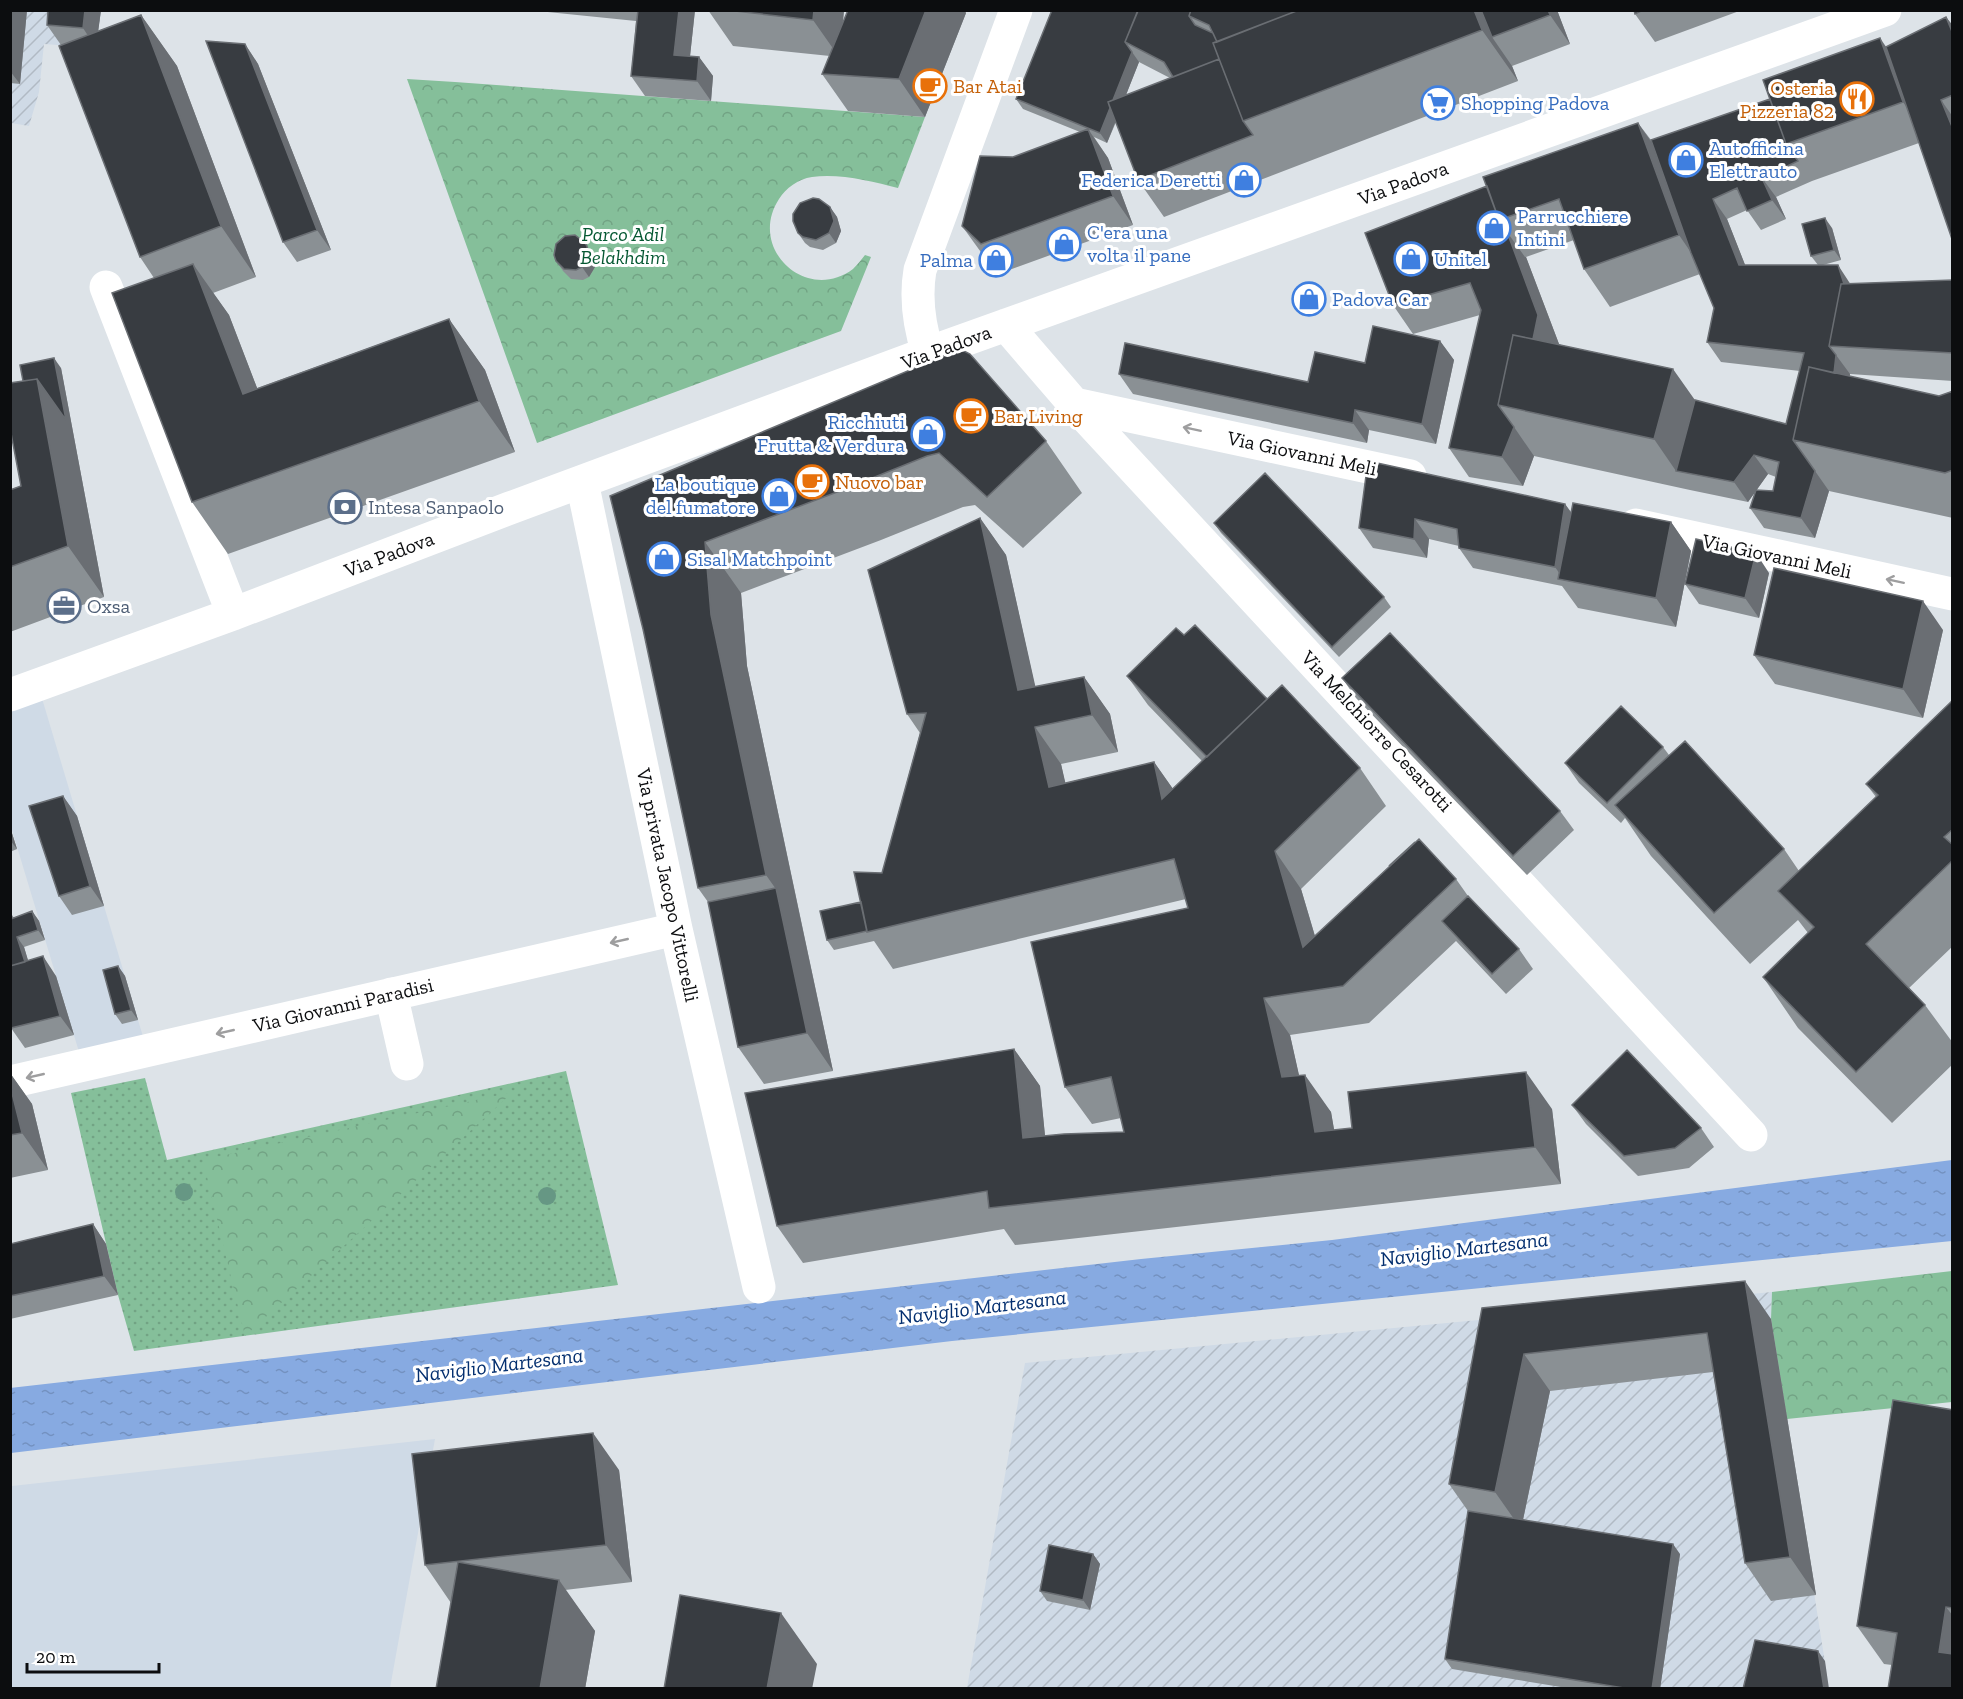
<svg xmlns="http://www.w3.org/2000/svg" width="1963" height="1699" font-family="'Zilla Slab',serif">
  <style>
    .built { fill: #cfdae6 }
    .industrial { fill: url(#industrial-furrows) }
    .grass { fill: url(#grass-dots) }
    .park { fill: url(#park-crowns) }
    .water { fill: url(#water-ripples) }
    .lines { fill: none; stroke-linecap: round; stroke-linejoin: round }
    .minor { stroke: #fff; stroke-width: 33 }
    .tree { fill: #669784 }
    .wall { fill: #8a9094; fill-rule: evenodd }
    .shaded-wall { fill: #6a6e73 }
    .building { fill: #383c41; stroke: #6a6e73; stroke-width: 1.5 }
    .oneway { stroke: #9e9e9f }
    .labels { text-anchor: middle; stroke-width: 6; stroke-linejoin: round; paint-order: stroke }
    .food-label { font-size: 20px; fill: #c56008; stroke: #fff; text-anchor: start }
    .shop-label { font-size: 20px; fill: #366cbe; stroke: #fff; text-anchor: start }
    .street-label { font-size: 20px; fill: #0c0d0f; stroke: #fff }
    .park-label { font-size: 20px; font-style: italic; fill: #055832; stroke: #fff }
    .service-label { font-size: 20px; fill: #4e5e75; stroke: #fff; text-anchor: start }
    .water-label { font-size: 21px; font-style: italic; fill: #042f6f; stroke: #fff }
  </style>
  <defs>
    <pattern id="industrial-furrows" width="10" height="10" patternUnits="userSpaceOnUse" patternTransform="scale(1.5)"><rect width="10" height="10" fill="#cfdae6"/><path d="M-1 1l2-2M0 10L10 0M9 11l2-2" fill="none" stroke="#b1bac4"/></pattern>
    <pattern id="grass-dots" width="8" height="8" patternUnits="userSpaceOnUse" patternTransform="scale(1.5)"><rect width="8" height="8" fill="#85bf9a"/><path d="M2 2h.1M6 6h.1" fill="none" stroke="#72a384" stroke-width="1.8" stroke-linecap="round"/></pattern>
    <pattern id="park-crowns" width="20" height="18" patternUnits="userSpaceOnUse" patternTransform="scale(1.5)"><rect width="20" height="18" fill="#85bf9a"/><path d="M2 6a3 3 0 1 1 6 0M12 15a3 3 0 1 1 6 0" fill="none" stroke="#72a384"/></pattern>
    <pattern id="water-ripples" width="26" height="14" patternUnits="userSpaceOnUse" patternTransform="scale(1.5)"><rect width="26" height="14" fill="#87aae1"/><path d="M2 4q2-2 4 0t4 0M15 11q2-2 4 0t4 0" fill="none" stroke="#7391c0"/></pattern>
  </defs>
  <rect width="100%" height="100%" fill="#dde3e8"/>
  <path class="built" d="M38,685l109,365 -64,15 -72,-238v-132z
    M435,1439l-45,249h-379l-1,-210 2,8z"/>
  <path class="industrial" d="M10,11h91l-5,37 -52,-4 -5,48 -10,34 -18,-3z
    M1772,1292l-1,27 58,369h-862l58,-325z"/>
  <path class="grass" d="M566,1071l52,214 -484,66 -16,-56 -47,-202 74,-15 22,82z"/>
  <path class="park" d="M407,79l48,3 470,35 -27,71c-26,-7 -60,-15 -86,-11 -14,2 -26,11 -33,22 -32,49 27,105 74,70 4,-4 8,-9 12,-14l6,2 -30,74 -304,112z
    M513,1092l-268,244 -42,-176z
    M1952,1271v131l-165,17 -16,-100 1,-27z"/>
  <path class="water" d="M1952,1160v81l-1000,100 -941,112 -1,-65 1131,-129 191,-19z"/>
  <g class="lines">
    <path class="minor" d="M106,287l127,327
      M1006,325l68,79 677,731
      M928,353c-9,-28 -13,-54 -8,-83l96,-260
      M1074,404l336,72
      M582,482l94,447 83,358
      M1636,525l316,69
      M10,695l223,-81 277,-106 418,-155 957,-343
      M391,994l16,70
      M10,1082l666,-153"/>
  </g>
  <g class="tree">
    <circle cx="184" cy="1192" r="9"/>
    <circle cx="547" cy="1196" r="9"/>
  </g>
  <path class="wall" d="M10,10h17l-7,74 -10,-1z
    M48,10h53l-3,21 43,-16 36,51 79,211 -43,16 16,22 28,73 192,-69 36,51 30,82 -287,102 -36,-52 -38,-224 -14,-21 -78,-212h-1l-14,-20z
    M528,10h167l-5,46 9,1 14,19 -2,25 -66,-5 -14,-20 5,-55z
    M708,10h136l-1,14 5,-14h116l2,3 -41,104 -77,-6 -26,-37 8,-18 -97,-10z
    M1052,10h505l13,34 -58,22 6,15 -354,136 -26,-37 -22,-58 -9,21 -13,-6 14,21 25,67 -132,48 -18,-18 -21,-29 51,-69 67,-25 -57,-23 -7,-10zM1139,62l31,16 -44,17z
    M1634,10h108l-87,32 -20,-28z
    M1946,17l7,9v216l-34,-99 -107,38 -36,16 10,22 -25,11 -14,-20 -20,9 18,46h73l-7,-9 21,-28 9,32 -18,5 27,19 103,-4v101l-103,-7 -1,2 90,20 14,-5v127l-124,-27 -14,47 -51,-10 -14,-20 23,-17 3,-14 -8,-3 -20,28 -58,-12 -156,-34 -11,30 -54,-9 -20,-29 31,-133 -67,19 -20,-29 94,-119 151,-63 13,17 119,-41 116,-52zM1574,240l10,29 26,38 90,-33 14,34 -7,34 14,20 79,9 -14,53 -91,-24 -136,-56 -33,-87z
    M245,44l13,20 73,186 -34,12 -14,-20z
    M830,207l7,10 4,14 -5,12 -13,7 -13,-3 -5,-4 -7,-10z
    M591,252l3,4 1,11 -6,10 -6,3 -12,-1 -8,-8 -7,-10z
    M1440,341l14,19 -18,84 -67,-14 -2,13 -234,-49 -14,-20 189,8 57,-19z
    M960,349l86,92 36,52 -59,55 -48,-43 -12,2 -82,33 -140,53 6,73 86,405 -69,13 -26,-37 -30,-145 -10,-14 -55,-259 -33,-133z
    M61,368l43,229 -94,35v-142l11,-4 2,-105z
    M1368,461l197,43 6,8 100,10 20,29 -15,76 -98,-19 -16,-22 -89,-18 -14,-20v-2l-30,-7 -2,19 -54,-10 -14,-20z
    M980,518l26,37 29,132 49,-10 26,37 8,38 -57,12 4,19 89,-21 19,27 29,-28 -54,-56 -21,-29 57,-41 176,133 26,38 -85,83 14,47 141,-57 12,17 51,53 14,20 -27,25 -50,-53 -87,82 -79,12 9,41 32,36 3,18 218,-21 9,75 -546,61 -11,-16 -201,34 -26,-37 237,-177 26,37 5,50 79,-4 -3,-14 -29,6 -27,-37 123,-179 -2,-9 -293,70 -19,-28 -40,9 -7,-10 34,-38 21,-29 38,-140 -13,-19z
    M1214,523l170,74 7,10 -52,50 -118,-124z
    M1769,573l-10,45 -60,-14 -14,-20z
    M1943,630l-20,88 -148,-34 -21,-29z
    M1342,678l218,133 14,19 -47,45 -171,-177z
    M1953,700v246l-44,42 16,17 28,38v21l-61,59 -94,-95 -35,-51 45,-44 -10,-13 -48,44 -99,-108 -26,-38 -4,5 -42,-40 -14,-20 98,-16 6,8 115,94 15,22 77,-74 -10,-13z
    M63,796l14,20 27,90 -32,9 -13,-19z
    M10,827l7,22 -7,3z
    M32,911l7,10 6,19 -21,7 4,14 28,15 18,59 -49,13 -14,-20 -1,-3v-113l4,6z
    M118,966l7,10 13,44 -16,4 -7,-10z
    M10,1073l22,31 16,66 -38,8z
    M1572,1105l129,23 13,19 -25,21 -51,8 -52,-52z
    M93,1224l13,20 12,51 -108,24v-75z
    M1482,1308l289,11 45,276 -45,6 -26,-38 -32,-191 -163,19 -27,129 157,34 -20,135h-87l-121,-20 -7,-10 23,-148 -19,-27z
    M1953,1410v279l-61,-24 -8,-1 -27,-38z
    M619,1470l13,112 -67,8 30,41 -10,58h-149l15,-86 -26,-38z
    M1093,1554l7,10 -10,46 -43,-9 -7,-10z"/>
  <path class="shaded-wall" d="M11,10h16l-7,74 -10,-13z
    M85,10h16l-5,38 -13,-20z
    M679,10h16l-7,65 -14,-20z
    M814,10h30l-5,47 -26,-37z
    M926,10h38l2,3 -41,104 -26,-38z
    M1474,10h16l2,27 20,29 6,15 -36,-51z
    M1548,10h9l13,34 -20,-29z
    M141,15l36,51 79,211 -35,-51z
    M1946,17l7,9v8z
    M1880,38l26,38 23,63 -26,-37z
    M245,44l13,20 73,186 -14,-20z
    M1132,52l7,10 -32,81 -7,-10z
    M699,57l14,19 -2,25 -14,-20z
    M1941,100l12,17v12z
    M1638,123l26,37 41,113 -26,-38z
    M1088,129l20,29 25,67 -20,-29z
    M1762,178l14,19 10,22 -14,-19z
    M1713,199l14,20 26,66 -14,-20z
    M830,207l7,10 4,14 -5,12 -7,-10z
    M1825,218l7,10 9,32 -7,-10z
    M1507,232l18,25h1l33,87 -16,71z
    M584,242l10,14 1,11 -6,10 -7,-10z
    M193,264l36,51 50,130 -36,-51z
    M1838,265l13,20 4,62z
    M449,319l36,51 30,82 -36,-51z
    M1440,341l14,19 -18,84 -14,-20z
    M1836,355l14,19 -5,44 -24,28z
    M54,358l7,10 43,229 -36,-51 -31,-167z
    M1673,369l36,51 -33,51 -22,-32z
    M1355,410l14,20 -2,13 -14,-20z
    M1514,427l20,29 -11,30 -21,-29z
    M1754,455l14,19 -20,28 -14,-20z
    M1815,471l14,20 -14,47 -14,-20z
    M1565,504l14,20 -15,56 -9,-13z
    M980,518l26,37 38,170 -26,-35z
    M1415,519l14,20 -2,19 -13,-19z
    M1671,522l20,29 -15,76 -20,-29z
    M705,542l36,51 6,73 55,260 -36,-51 -55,-260z
    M1756,553l13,20 -10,45 -14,-20z
    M1923,601l20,29 -20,88 -20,-29z
    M1084,677l26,37 8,38 -26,-37z
    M1035,727l26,37 14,60 -26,-37z
    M1154,762l26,37h-18z
    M63,796l14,20 27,90 -14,-20z
    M10,827l7,22 -7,-9z
    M1275,851l26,38 28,95 -26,-37z
    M776,888l26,38 31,145 -26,-38z
    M32,911l7,10 6,19 -7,-10z
    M17,937l7,10 11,36 -7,-10z
    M43,956l13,20 18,59 -14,-19z
    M118,966l7,10 13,44 -7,-10z
    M1264,998l26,37 18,80 -26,-38z
    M1014,1049l26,37 9,89 -26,-37z
    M1526,1072l26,37 9,75 -26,-37z
    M10,1073l22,31 16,66 -26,-37 -12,-48z
    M1305,1075l26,37 10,57 -26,-37z
    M93,1224l13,20 12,51 -14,-19z
    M1745,1281l26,38 45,276 -26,-38z
    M1524,1354l26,37 -29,138 -26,-37z
    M593,1433l26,37 13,112 -26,-37z
    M1673,1544l7,10 -20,135h-8z
    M1093,1554l7,10 -10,46 -7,-10z
    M559,1580l36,51 -10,58h-45z
    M1946,1607l7,9v56l-14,-20z
    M781,1613l36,51 -5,25h-45z
    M1818,1651l7,10 4,28h-5z"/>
  <path class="building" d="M48,10h37l-2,18 -36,-3z
    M638,10h41l-5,45 25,2 -2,24 -66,-5z
    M726,10h88l-1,10z
    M848,10h78l-27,69 -77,-5z
    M1052,10l86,1 -13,31 7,10 -19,48 -5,2 2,6 -10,25 -84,-34z
    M1138,10h53l-2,6 6,9 18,8 4,9 -4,1 6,16 -46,18 -9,-15 -39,-20z
    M1191,10h108l-82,32 -8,-17 -20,-9z
    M1299,10h175l8,20 -239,91 -30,-78z
    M1481,10h67l2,5 -58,22z
    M1634,10h9l-8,4z
    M141,15l80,211 -81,31 -81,-211z
    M1946,17l7,17v61l-12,5 12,29v113l-67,-195z
    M1880,38l23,64 -117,42 -23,-64z
    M206,41l39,3 72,186 -34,12z
    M1219,59l24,62 10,14 -115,45 -30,-78z
    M1770,99l16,45 12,17 -36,17 10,22 -25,11 -10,-23 -24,11 26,66h99l6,19h-3l-12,62 7,9 -2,18 -25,-6 -16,73 22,31 -14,47 -51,-10 6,-18 17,1 6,-29 -25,-7 -20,27 -58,-11 19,-71 91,24 18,-71 -97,-11 7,-34 -23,-55 -40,-113z
    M1638,123l41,112 -95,34 -25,-70 -60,21 -16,-43z
    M1088,129l25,67 -132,48 -19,-18 18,-70 33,1z
    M1487,186l12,34 8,12 31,83 -5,24 -20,-4 -15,70 16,22 -12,30 -53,-9 32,-138 -11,-27 -77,22 -28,-72z
    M813,198l6,1 11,8 4,14 -5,12 -13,7 -13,-3 -5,-4 -5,-12v-7l7,-11z
    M1825,218l9,32 -23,6 -9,-32z
    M575,235l9,7 3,4 1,11 -6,10 -6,3 -12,-1 -8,-8 -2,-6 2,-11 9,-8z
    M193,264l50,130 206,-75 30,82 -287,101 -80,-209z
    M1953,280v73l-124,-7 12,-62z
    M1373,326l67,15 -18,83 -67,-14 -2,13 -234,-49 6,-31 183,39 7,-30 50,11z
    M1513,335l160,34 -19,70 -156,-34z
    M960,349l10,5 76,87 -59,56 -48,-44 -12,3 -82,33 -140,53 6,73 55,260 -68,13 -55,-259 -33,-133z
    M54,358l12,62 -29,-41 -14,2 -3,-16z
    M1809,367l130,29 14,-5v79l-8,3 -152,-33z
    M37,379l31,167 -58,21v-77l11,-4 -11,-58v-45z
    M1368,461l197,43 -10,63 -96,-19 -2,-19 -42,-10 -1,20 -55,-11z
    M1265,473l119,124 -52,50 -118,-124z
    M1573,503l98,19 -15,76 -98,-19z
    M980,518l38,172 66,-13 8,38 -57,12 14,60 105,-25 8,37 120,-114 78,83 -85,83 28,96 116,-108 37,40 -113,107 -79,12 18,79 23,-2 10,57 37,-4 -4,-36 178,-20 9,75 -546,61 -2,-17 -210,35 -32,-133 269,-44 9,89 41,-4 60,-2 -13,-55 -46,10 -34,-145 157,-34 -14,-49 -307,73 -13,-60 28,1 44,-160 -19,1 -39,-144z
    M1696,539l60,14 -11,45 -60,-14z
    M1774,568l149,33 -20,88 -149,-34z
    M1195,625l72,74 -60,58 -80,-81 49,-48 8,7z
    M1390,633l170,178 -47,45 -171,-178z
    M1953,700v129l-9,8 9,8v15l-87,84 59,61 -69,67 -93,-95 51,-50 -36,-36 100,-96 -12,-11z
    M1621,706l42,41 -56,56 -42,-40z
    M1685,741l99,108 -70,64 -99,-108z
    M63,796l27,90 -31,10 -30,-90z
    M1415,842l-24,23h-1z
    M776,888l31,145 -69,14 -30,-145z
    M1468,896l51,53 -27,25 -50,-53z
    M861,902l6,29 -40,9 -7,-29z
    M32,911l6,19 -21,7 8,25 -15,4v-50l1,3z
    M43,956l17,60 -49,12 -1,-3v-59z
    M118,966l13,44 -16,4 -12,-44z
    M1627,1050l74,78 -26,20 -51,8 -52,-51z
    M10,1085l12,48 -12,2z
    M93,1224l11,52 -94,20v-52z
    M1745,1281l45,276 -45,6 -38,-230 -183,21 -29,138 -46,-8 33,-176z
    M1893,1400l60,10v198l-7,-1 -7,45 14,2v35h-65l9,-56 -40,-7z
    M593,1433l13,112 -181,20 -13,-111z
    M1468,1511l205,33 -21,145h-22l-185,-30z
    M1049,1545l44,9 -10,46 -43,-9z
    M458,1562l101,18 -19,109h-104z
    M680,1595l101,18 -14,76h-103z
    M1755,1640l63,11 6,38h-81z"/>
  <defs><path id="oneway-shaft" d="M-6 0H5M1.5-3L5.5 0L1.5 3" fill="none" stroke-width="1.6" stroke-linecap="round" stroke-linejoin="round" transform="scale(1.5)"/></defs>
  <g class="oneway">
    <use href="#oneway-shaft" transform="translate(1192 429) rotate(-168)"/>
    <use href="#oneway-shaft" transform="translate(1895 581) rotate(-168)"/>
    <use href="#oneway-shaft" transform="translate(619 941) rotate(167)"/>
    <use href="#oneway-shaft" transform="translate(225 1032) rotate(167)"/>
    <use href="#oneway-shaft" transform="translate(35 1076) rotate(167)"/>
  </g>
  <defs>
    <symbol id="cafe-ring" viewBox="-11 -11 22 22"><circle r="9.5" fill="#fff" stroke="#e8710a" stroke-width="1.5"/><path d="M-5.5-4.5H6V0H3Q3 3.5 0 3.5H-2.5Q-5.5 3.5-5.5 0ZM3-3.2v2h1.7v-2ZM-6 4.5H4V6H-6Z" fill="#e8710a"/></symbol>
    <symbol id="restaurant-ring" viewBox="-11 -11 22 22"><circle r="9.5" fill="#fff" stroke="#e8710a" stroke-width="1.5"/><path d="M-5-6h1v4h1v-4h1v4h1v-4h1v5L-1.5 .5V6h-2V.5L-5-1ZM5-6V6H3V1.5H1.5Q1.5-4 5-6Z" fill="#e8710a"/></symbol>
    <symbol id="supermarket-ring" viewBox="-11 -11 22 22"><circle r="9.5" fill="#fff" stroke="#3f7fe0" stroke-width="1.5"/><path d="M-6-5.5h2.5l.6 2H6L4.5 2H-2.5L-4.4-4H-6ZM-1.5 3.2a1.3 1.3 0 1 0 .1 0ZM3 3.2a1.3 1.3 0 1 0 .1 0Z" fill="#3f7fe0"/></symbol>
    <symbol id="shop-ring" viewBox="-11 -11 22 22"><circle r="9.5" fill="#fff" stroke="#3f7fe0" stroke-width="1.5"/><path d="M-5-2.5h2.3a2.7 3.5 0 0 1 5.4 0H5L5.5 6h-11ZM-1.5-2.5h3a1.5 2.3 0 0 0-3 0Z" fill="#3f7fe0"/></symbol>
    <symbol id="bank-ring" viewBox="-11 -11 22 22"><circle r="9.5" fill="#fff" stroke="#5c6f8a" stroke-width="1.5"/><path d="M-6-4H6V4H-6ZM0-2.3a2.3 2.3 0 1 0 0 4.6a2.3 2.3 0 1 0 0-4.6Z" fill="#5c6f8a"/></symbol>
    <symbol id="office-ring" viewBox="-11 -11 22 22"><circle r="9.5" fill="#fff" stroke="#5c6f8a" stroke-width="1.5"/><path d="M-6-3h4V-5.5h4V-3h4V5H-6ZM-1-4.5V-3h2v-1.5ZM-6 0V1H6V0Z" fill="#5c6f8a"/></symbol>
  </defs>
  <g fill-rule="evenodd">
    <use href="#cafe-ring" x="911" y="67" width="38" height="38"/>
    <use href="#restaurant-ring" x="1838" y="80" width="38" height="38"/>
    <use href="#supermarket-ring" x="1419" y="84" width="38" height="38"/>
    <use href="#shop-ring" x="1667" y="141" width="38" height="38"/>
    <use href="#shop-ring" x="1225" y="161" width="38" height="38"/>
    <use href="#shop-ring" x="1475" y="209" width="38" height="38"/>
    <use href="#shop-ring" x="1045" y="225" width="38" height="38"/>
    <use href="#shop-ring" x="1392" y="240" width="38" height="38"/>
    <use href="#shop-ring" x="977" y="241" width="38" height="38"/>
    <use href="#shop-ring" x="1290" y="280" width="38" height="38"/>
    <use href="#cafe-ring" x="952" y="397" width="38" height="38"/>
    <use href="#shop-ring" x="909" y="415" width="38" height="38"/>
    <use href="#cafe-ring" x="793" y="463" width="38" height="38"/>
    <use href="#shop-ring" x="760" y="477" width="38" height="38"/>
    <use href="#bank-ring" x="326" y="488" width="38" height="38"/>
    <use href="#shop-ring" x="645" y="540" width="38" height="38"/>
    <use href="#office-ring" x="45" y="587" width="38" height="38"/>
  </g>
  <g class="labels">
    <g class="food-label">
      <text x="953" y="93">Bar Atai</text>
      <text x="1834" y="95" text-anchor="end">Osteria<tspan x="1834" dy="23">Pizzeria 82</tspan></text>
      <text x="994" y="423">Bar Living</text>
      <text x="835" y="489">Nuovo bar</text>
    </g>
    <g class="shop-label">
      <text x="1461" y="110">Shopping Padova</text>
      <text x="1709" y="155">Autofficina<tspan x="1709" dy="23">Elettrauto</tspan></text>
      <text x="1221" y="187" text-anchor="end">Federica Deretti</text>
      <text x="1517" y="223">Parrucchiere<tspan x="1517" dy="23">Intini</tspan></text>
      <text x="1087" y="239">C'era una<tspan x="1087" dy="23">volta il pane</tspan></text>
      <text x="1434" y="266">Unitel</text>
      <text x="973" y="267" text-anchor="end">Palma</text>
      <text x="1332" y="306">Padova Car</text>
      <text x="905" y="429" text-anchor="end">Ricchiuti<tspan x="905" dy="23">Frutta &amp; Verdura</tspan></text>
      <text x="756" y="491" text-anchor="end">La boutique<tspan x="756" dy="23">del fumatore</tspan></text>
      <text x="687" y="566">Sisal Matchpoint</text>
    </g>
    <g class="street-label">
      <text transform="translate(1403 183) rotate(-20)" y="7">Via Padova</text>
      <text transform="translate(946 347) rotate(-20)" y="7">Via Padova</text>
      <text transform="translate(1302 453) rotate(12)" y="7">Via Giovanni Meli</text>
      <text transform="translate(389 554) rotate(-21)" y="7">Via Padova</text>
      <text transform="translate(1777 556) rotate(12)" y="7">Via Giovanni Meli</text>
      <text transform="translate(1377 731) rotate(47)" y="7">Via Melchiorre Cesarotti</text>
      <text transform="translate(668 885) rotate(78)" y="7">Via privata Jacopo Vittorelli</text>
      <text transform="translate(343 1005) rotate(-13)" y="7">Via Giovanni Paradisi</text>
    </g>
    <g class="park-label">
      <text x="623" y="241">Parco Adil<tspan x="623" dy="23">Belakhdim</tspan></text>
    </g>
    <g class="service-label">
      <text x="368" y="514">Intesa Sanpaolo</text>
      <text x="87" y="613">Oxsa</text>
    </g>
    <g class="water-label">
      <text transform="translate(1464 1249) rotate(-7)" y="7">Naviglio Martesana</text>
      <text transform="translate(982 1307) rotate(-7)" y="7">Naviglio Martesana</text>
      <text transform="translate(499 1365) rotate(-7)" y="7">Naviglio Martesana</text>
    </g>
  </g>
  <rect width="1963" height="1699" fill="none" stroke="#0c0d0f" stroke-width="24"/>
  <path d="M27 1663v9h132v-9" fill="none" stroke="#0c0d0f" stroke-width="3"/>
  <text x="36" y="1663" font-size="18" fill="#0c0d0f" stroke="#ffffff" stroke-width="4.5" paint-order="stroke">20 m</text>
</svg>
